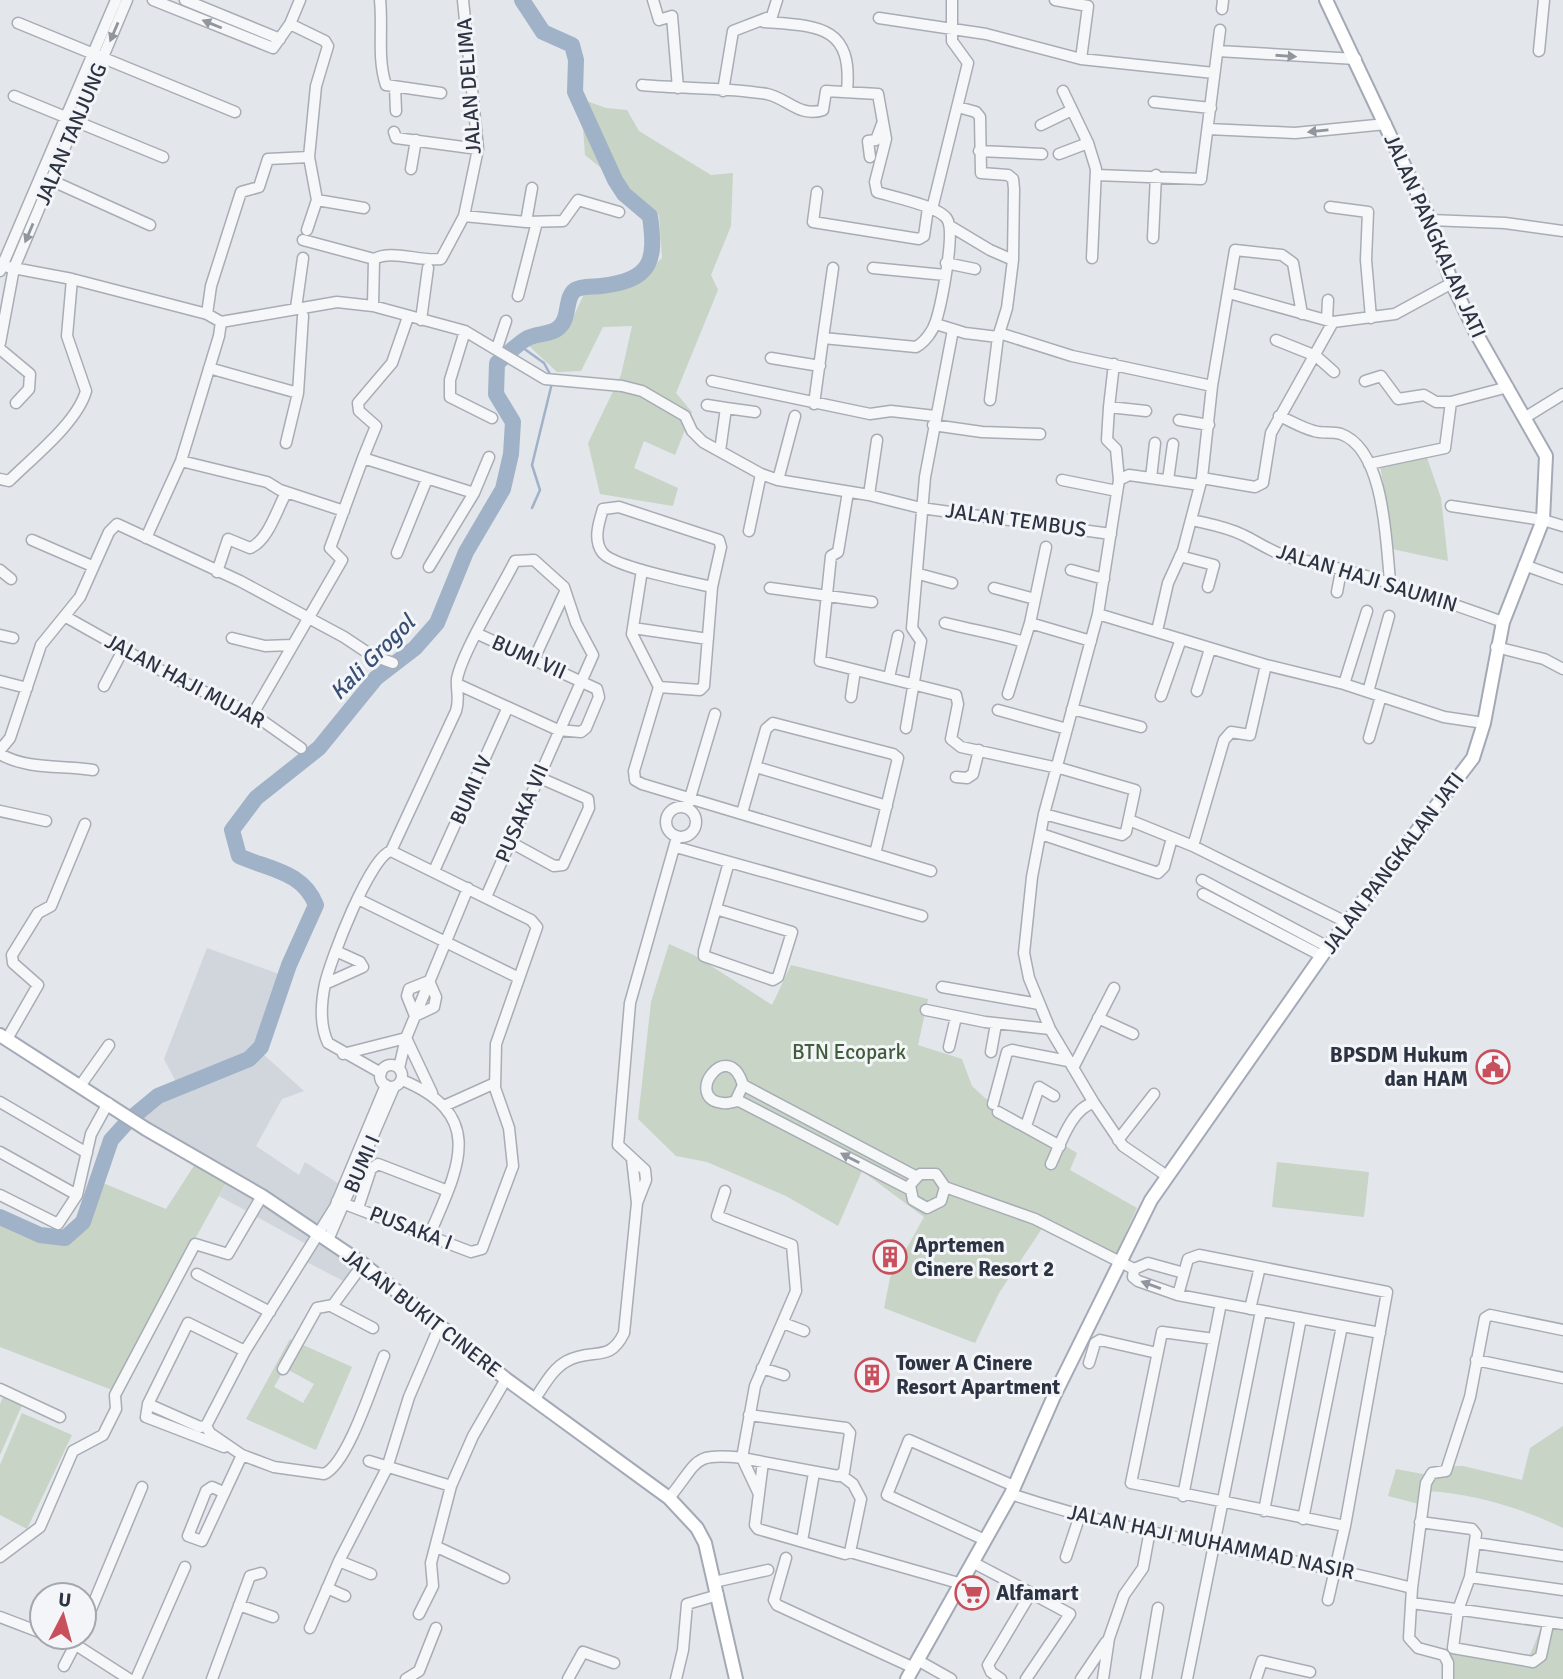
<svg xmlns="http://www.w3.org/2000/svg" width="1563" height="1679" font-family="Signika,sans-serif">
  <style>
    .built { fill: #d1d5dc }
    .green { fill: #c8d4c5; fill-rule: evenodd }
    .lines { fill: none; stroke-linecap: round; stroke-linejoin: round }
    .stream { stroke: #a0b2c8; stroke-width: 2.5 }
    .river { stroke: #a0b2c8; stroke-width: 16 }
    .minor-casing { stroke: #a8adb5; stroke-width: 13 }
    .major-casing { stroke: #a3aab6; stroke-width: 16 }
    .minor { stroke: #f6f7f9; stroke-width: 10 }
    .major { stroke: #fff; stroke-width: 12 }
    .oneway { fill: #91959e }
    .labels { text-anchor: middle; stroke-width: 6; stroke-linejoin: round; paint-order: stroke }
    .street-label { font-size: 21px; fill: #2c3342; stroke: #f3f5f8 }
    .park-label { font-size: 21px; fill: #3f5d3a; stroke: #f3f5f8 }
    .poi-label { font-size: 21px; font-weight: bold; fill: #2c3342; stroke: #f3f5f8; text-anchor: start }
    .water-label { font-size: 23px; font-style: italic; fill: #385074; stroke: #f3f5f8 }
  </style>
  <rect width="100%" height="100%" fill="#e3e6eb"/>
  <path class="built" d="M207,948l72,26 -26,71 51,46 -22,8 -26,47 43,29 6,-13 34,22 -18,46 44,32 -16,22 -48,-25 7,-14 -89,-49 9,-17 -93,-60 11,-18 30,-19 -12,-23z"/>
  <path class="green" d="M581,99l25,9 21,2 12,21 72,44 22,-2 -2,53 -20,49 7,15 -42,103 16,19 -17,43 -31,-14 -10,27 44,20 -5,18 -73,-12 -12,-51 33,-68 11,-49 -29,1 -22,44 -24,1 -29,-27 40,-17 18,-38 58,-15 18,-17 -3,-43 -74,-60z
    M1426,455l15,43 7,63 -56,-12 -12,-86z
    M669,944l25,11 78,50 19,-40 137,34 -10,46 44,14 10,27 13,12 92,55 -7,17 67,38 -23,50 -71,-31 -44,66 -24,50 -91,-35 6,-30 34,-61 -62,-46 -24,55 -52,-30 -79,-34 -31,-6 -38,-37 13,-117z
    M197,1161l31,18 -116,211 -112,-43v-130l40,18 25,3 18,-16 15,-41 68,28z
    M1277,1162l92,10 -5,45 -92,-10z
    M290,1339l62,28 -36,83 -70,-31zM285,1368l29,16 -11,19 -29,-16z
    M3,1397l20,6 -23,52v-51z
    M22,1413l50,22 -45,94 -27,-14v-50z
    M1563,1426v102c-41,-20 -92,-35 -137,-37l-3,14 -35,-9 8,-27 32,6 2,-8 33,-1 59,14 8,-32z
    M1544,1621l19,4v54h-112l-1,-31 77,14z"/>
  <g class="lines">
    <path class="stream" d="M519,345l25,18 6,11
      M532,508l8,-18 -8,-25 20,-82"/>
    <path class="river" d="M0,1217l40,18 25,3 18,-16 28,-82 18,-20 29,-24 91,-37 12,-12 28,-82 27,-60c-14,-34 -46,-35 -77,-49l-7,-26 24,-32 63,-50 57,-70 39,-30 22,-25 29,-71 37,-63 8,-35 2,-32 -17,-28 1,-31c9,-7 19,-18 29,-24 9,-6 23,-4 31,-10 14,-9 7,-31 18,-39 6,-4 19,-3 26,-4 52,-6 55,-26 49,-70l-26,-22 -9,-14 -40,-88 1,-32 -4,-15 -29,-13 -21,-32"/>
    <defs>
      <path id="minor" d="M153,0l120,48 17,-24 10,-24
        M185,0l95,39
        M380,0c3,28 -3,59 6,85l55,8
        M653,0l6,20 13,-4 6,72
        M1055,0l33,6 -7,53
        M1222,9l1,-9
        M879,18l107,16 95,25 133,14
        M764,22c54,4 89,3 83,69
        M18,23l217,89
        M290,24l35,17 3,5 -12,40 -7,71 8,43 -10,30
        M1218,51l138,8
        M1539,51l5,-51
        M642,85c41,4 85,2 125,9 20,4 33,24 56,16l3,-19 52,3 8,45 -11,43 2,10c16,5 62,14 70,27 9,13 -6,86 -11,102 -3,10 -11,21 -20,26l-93,-9 -9,66
        M395,87l1,24
        M723,91l10,-60 39,-15 5,-16
        M1063,91l25,52 8,26 -4,89
        M14,96l149,61
        M1154,102l57,6
        M958,107l18,5 4,5 1,56 27,2 5,4 1,10 -1,71 -6,48 -9,29 -8,63
        M1041,125l31,-15
        M1208,129l87,4 91,-9
        M394,132l2,6 82,11
        M979,151l63,3
        M1059,154l29,-11
        M870,157l-2,-16 8,-1 6,-16
        M411,169l5,-29
        M1096,175l105,4 19,-149
        M48,179l102,46
        M817,192l-4,30 106,17 5,-3 4,-28
        M317,200l47,8
        M1330,207l38,5 -2,48 5,58
        M932,209l36,-146 -16,-22v-41
        M464,216l62,6 37,-1 15,-21 41,12
        M1430,220l75,3 58,8
        M526,222l6,-34
        M950,226l40,24 23,10
        M1153,238l3,-63
        M303,240l71,19
        M946,263l29,6
        M8,267l64,12 135,35 14,8
        M873,268l72,7
        M0,271l116,-271
        M1229,293l104,29 62,-8 57,-31
        M518,296l19,-74
        M373,306l1,-47c18,-10 46,3 67,0l23,-43 14,-67 -15,-149
        M296,308l7,-50
        M207,314l4,-28 30,-94 18,-5 9,-28 41,-2
        M408,317l-16,46 -34,40 1,8 17,15 -13,32 111,35
        M421,320l7,-52
        M1327,320l1,-20
        M221,322l116,-20 36,4 92,25 80,48 77,7 20,5 43,25 7,15 11,11 58,32 17,6 91,15 52,13 190,26
        M936,324l29,9 33,4
        M465,331l-15,49v17l42,21
        M999,333l73,23 140,30
        M823,338l10,-70
        M1276,340l40,16 18,16
        M0,343l14,-75 113,-268
        M497,348l9,-27
        M0,349l30,25 -1,15 -13,14
        M771,358l49,8
        M1114,364l-5,43 37,4
        M209,368l89,25
        M712,381l158,33 21,-3 44,5
        M1365,381l16,-5 17,23 26,-4 12,7h15
        M707,405l19,3 -6,43
        M1109,407l-2,33 9,9 3,31
        M726,408l29,4
        M1279,416c12,5 23,12 35,15 8,3 18,0 27,3 44,16 45,109 49,147
        M1526,417l37,-23
        M1179,420l30,5
        M933,425l49,7 58,2
        M286,443l12,-50 5,-77
        M181,461l86,21 13,8 64,21
        M1369,464l76,-16 6,-46 57,-15
        M1151,478l4,-35
        M1202,478l53,9 8,-4 8,-50 62,-111
        M0,479l9,2c23,-23 68,-58 77,-90l-19,-55 5,-57
        M778,480l17,-64
        M1062,480l55,11
        M1168,480l5,-36
        M848,492l-10,60 -7,4 -11,105 136,34 2,9 -7,35 10,8 102,22 72,21 -9,42 -4,3 -78,-21
        M869,495l8,-55
        M1451,506l92,14 20,6
        M1192,520c17,4 35,7 51,15 15,7 33,20 49,23 72,14 141,39 211,64
        M749,531l12,-57
        M146,538l35,-77 38,-125 2,-14
        M32,540l60,26
        M397,553l30,-74
        M1180,556l34,9 -6,22
        M1524,565l39,14
        M429,567l45,-74 15,-36
        M0,570l11,9
        M642,570l-10,64 27,53 -25,84 1,9 7,4 233,70 23,-96 -5,-4 -120,-31 -7,6 -24,84
        M1071,570l33,9
        M217,572l11,-33 22,9c18,-7 27,-39 36,-55
        M919,574l33,9
        M770,588l102,14
        M994,588l41,11
        M1337,592l4,-21
        M1098,614l168,51 78,19 100,33 40,6
        M66,617l112,63 75,34 48,34
        M945,623c27,7 52,11 79,19
        M1030,623l61,18
        M633,628l75,11
        M1157,631l11,-48 15,-33 19,-72 10,-92 23,-136 47,5 11,8 9,51
        M0,635l13,3
        M232,638l33,8 27,-1
        M1496,647l48,12 19,10
        M534,659l31,-67
        M889,678l9,-42
        M0,681l27,7
        M457,684l101,46 23,2 5,-4 13,-31 -2,-8 -119,-55
        M1344,684l23,-73
        M104,686l20,-38
        M659,687l41,3 4,-4 8,-99 9,-40 -2,-7 -100,-33 -16,2c-4,13 -10,30 -1,43 10,15 89,30 110,35
        M1197,691l13,-42
        M1368,692l21,-76
        M1008,694l22,-71 16,-76
        M1161,696l20,-57
        M851,697l4,-27
        M1072,709l69,18
        M998,710l69,19
        M253,714l89,-154 -12,-12 33,-90
        M906,728l15,-87 -9,-13 13,-151 28,-147
        M1369,738l12,-42
        M0,750l10,-12 31,-93 39,-48 29,-65 8,-8 123,57 104,56 27,18 22,8
        M0,754c28,16 61,11 93,16
        M756,767l131,39
        M956,777l11,1 6,-4 6,-24
        M666 822a15 15 0 1 1 30 0a15 15 0 1 1-30 0Z
        M687,808l28,-94
        M0,811l46,10
        M1129,820l64,26 153,76
        M1041,834l117,39 6,-6 8,-29
        M510,842l44,24 9,-1 26,-57 -1,-9 -50,-22
        M1193,846l31,-106 7,-8 19,3 16,-70
        M676,847l246,69
        M391,851l65,-140c4,-12 0,-21 1,-32 5,-27 44,-90 58,-118l19,-1 30,27 12,36 17,32 -107,242
        M875,854l56,17
        M434,871l73,-162
        M1202,880l126,67
        M1203,894l119,62
        M358,899l159,78
        M716,909l76,23 -14,45 -5,3 -69,-24v-5l25,-89
        M429,981l7,16 -2,10 -19,9 -8,-20 2,-7z
        M325,984l38,-17 -3,-5 -22,-10
        M942,987l97,17
        M926,1010l59,12 65,7
        M1098,1018l35,16
        M406,1038l26,55
        M7,1039l31,-54 -25,-22 -1,-8 26,-42 13,-7 34,-82
        M949,1047l7,-30
        M991,1052l5,-28
        M343,1054l63,-16 62,-150
        M380 1076a11 11 0 1 1 22 0a11 11 0 1 1-22 0Z
        M399,1068l7,-30
        M1073,1068l41,-80
        M402,1080c87,36 55,90 27,156
        M743,1085l174,92
        M80,1086l29,-41
        M736,1100l7,-15c-15,-50 -61,14 -20,18 5,1 11,-2 16,-2l172,89
        M0,1102l87,51
        M993,1104l14,-52 5,-2 56,11
        M444,1106l51,-23
        M998,1112l62,34
        M1026,1126l13,-39 15,9
        M1118,1140l36,-46
        M0,1152l77,43 14,-61 17,-31
        M632,1159l5,44
        M1051,1164c9,-19 21,-57 43,-61
        M1167,1176l-44,-30 -29,-43 -44,-74 -21,-51 -5,-25 8,-76 12,-63 54,-200 21,-134 10,-5 71,10
        M945,1187l-4,14 -14,7 -14,-8 -3,-15 10,-11h16l9,13 90,32 99,50
        M0,1195l58,29 19,-29
        M337,1201l134,51 11,-3 31,-83 -4,-38 -14,-40 1,-44 41,-117 -6,-7 -140,-69c-21,5 -61,110 -66,133 -4,19 -5,42 3,59l53,30
        M358,1208l13,-39 7,-5 70,27
        M328,1240l66,-153
        M1134,1269l-1,8 5,4 40,14 202,38
        M1134,1269l14,-6 36,10
        M197,1274l73,38
        M1178,1295l10,-36 11,-4 188,37 -42,234 -17,74
        M331,1306l42,22
        M1250,1309l10,-42
        M188,1323l57,28 -39,75 -6,1 -52,-23z
        M783,1323l21,8
        M1214,1339l-52,-7 -31,151 214,43
        M245,1351l90,-144 51,-122
        M1476,1360l87,18
        M1089,1363l6,-20 5,-3 57,13
        M762,1368l22,7
        M283,1369l34,-61 16,-3 30,-41
        M0,1389l60,28
        M534,1400c10,-14 18,-31 33,-39 26,-14 42,3 57,-28l13,-130 9,-23 -1,-10 -27,-25 12,-142 47,-166
        M148,1404l-2,13 78,30
        M749,1415l97,13 4,5 -6,39 -6,4 -96,-18 17,36
        M206,1426l4,7 32,22 32,12 50,7c24,-10 49,-92 60,-118
        M369,1461l82,25 -20,77 2,23 -14,28
        M763,1462l-8,63 3,4 87,25 5,-2 11,-53 -8,-15 -12,-9
        M451,1486l22,-50 33,-57
        M223,1492l-11,-5 -6,4 -18,45 14,5 40,-86
        M1011,1494c130,44 268,59 401,94
        M1183,1496l38,-193
        M669,1498c30,-36 22,-46 73,-40l13,-72 41,-95 -4,-46 -75,-29 8,-25
        M1264,1511l37,-193
        M1303,1519l39,-193
        M1420,1522l52,7 4,5 -6,43 -12,33 -5,38 80,14 8,-6 7,-32
        M985,1540l-98,-45 22,-55 105,46
        M802,1541l12,-68
        M1476,1543l87,13
        M437,1547l67,31
        M850,1552l112,32
        M0,1557l40,-30 33,-76 30,-16 13,-26 -1,-14 80,-151 33,10 34,-58
        M1066,1557l14,-42
        M786,1558l-12,42 3,5 137,63
        M339,1561l32,13
        M974,1563l57,30 -43,72 3,7 10,7
        M1470,1577l93,13
        M714,1582l54,-12
        M327,1588l18,8
        M1412,1603l151,21
        M239,1605l34,12
        M0,1617l42,16
        M84,1626l58,-139
        M310,1628l29,-67 48,-93 22,-71 31,-72
        M53,1637l23,8 53,34
        M919,1661l32,18
        M64,1666l15,-29
        M136,1679l49,-112
        M212,1679l38,-103 11,-3
        M406,1679l13,-8 17,-43
        M568,1679l15,-27 31,11
        M676,1679l7,-29 4,-46 31,-9
        M1026,1679l44,-65 -39,-21
        M1081,1679l25,-37
        M1103,1679l6,-41 15,-43 19,-27 7,-38
        M1146,1679l12,-71
        M1187,1679l74,-368
        M1256,1679l6,-18 48,11
        M1448,1679v-16l-4,-8 -26,-7 -9,-10 3,-50 14,-105 6,-10 14,-2 24,-74 15,-79 5,-3 73,15"/>
      <path id="major" d="M0,1035l146,94 116,67 101,68 143,115 163,119 28,30 8,15 31,136
        M907,1679l104,-185 43,-98 97,-196 177,-253 145,-189 11,-35 19,-101 40,-102 3,-64 -70,-123 -24,-50 -22,-63 -104,-220"/>
    </defs>
    <use href="#minor" class="minor-casing"/>
    <use href="#major" class="major-casing"/>
    <use href="#minor" class="minor"/>
    <use href="#major" class="major"/>
  </g>
  <defs><path id="oneway-solid" d="M-6-.8H1V-3.2L6.5 0L1 3.2V.8H-6Z" transform="scale(1.75)"/></defs>
  <g class="oneway">
    <use href="#oneway-solid" transform="translate(212 24) rotate(-158)"/>
    <use href="#oneway-solid" transform="translate(114 32) rotate(113)"/>
    <use href="#oneway-solid" transform="translate(1286 56) rotate(4)"/>
    <use href="#oneway-solid" transform="translate(1318 131) rotate(174)"/>
    <use href="#oneway-solid" transform="translate(29 233) rotate(113)"/>
    <use href="#oneway-solid" transform="translate(850 1158) rotate(-153)"/>
    <use href="#oneway-solid" transform="translate(1151 1285) rotate(-160)"/>
  </g>
  <defs>
    <symbol id="civic-ring" viewBox="-11 -11 22 22"><circle r="9.5" fill="#f3f5f8" stroke="#c8505c" stroke-width="1.5"/><path d="M-.6-6.5H3V-4.5H.6V-3L4-1V1h2V6H-6V1h2V-1L-.6-3ZM-1.2 2.5V6h2.4V2.5Z" fill="#c8505c"/></symbol>
    <symbol id="building-ring" viewBox="-11 -11 22 22"><circle r="9.5" fill="#f3f5f8" stroke="#c8505c" stroke-width="1.5"/><path d="M-4-6H4V6H1V3H-1V6H-4ZM-2.5-4.3h1.7v1.8h-1.7ZM.8-4.3h1.7v1.8H.8ZM-2.5-1h1.7V.8h-1.7ZM.8-1h1.7V.8H.8Z" fill="#c8505c"/></symbol>
    <symbol id="supermarket-ring" viewBox="-11 -11 22 22"><circle r="9.5" fill="#f3f5f8" stroke="#c8505c" stroke-width="1.5"/><path d="M-6-5.5h2.5l.6 2H6L4.5 2H-2.5L-4.4-4H-6ZM-1.5 3.2a1.3 1.3 0 1 0 .1 0ZM3 3.2a1.3 1.3 0 1 0 .1 0Z" fill="#c8505c"/></symbol>
  </defs>
  <g fill-rule="evenodd">
    <use href="#civic-ring" x="1474" y="1048" width="38" height="38"/>
    <use href="#building-ring" x="871" y="1238" width="38" height="38"/>
    <use href="#building-ring" x="853" y="1356" width="38" height="38"/>
    <use href="#supermarket-ring" x="953" y="1574" width="38" height="38"/>
  </g>
  <g class="labels">
    <g class="street-label">
      <text transform="translate(469 86) rotate(-94)" y="7">JALAN DELIMA</text>
      <text transform="translate(71 134) rotate(-67)" y="7">JALAN TANJUNG</text>
      <text transform="translate(1435 236) rotate(66)" y="7">JALAN PANGKALAN JATI</text>
      <text transform="translate(1016 520) rotate(8)" y="7">JALAN TEMBUS</text>
      <text transform="translate(1367 578) rotate(17)" y="7">JALAN HAJI SAUMIN</text>
      <text transform="translate(529 657) rotate(24)" y="7">BUMI VII</text>
      <text transform="translate(185 681) rotate(28)" y="7">JALAN HAJI MUJAR</text>
      <text transform="translate(471 790) rotate(-66)" y="7">BUMI IV</text>
      <text transform="translate(522 813) rotate(-67)" y="7">PUSAKA VII</text>
      <text transform="translate(1393 863) rotate(-53)" y="7">JALAN PANGKALAN JATI</text>
      <text transform="translate(362 1164) rotate(-67)" y="7">BUMI I</text>
      <text transform="translate(411 1228) rotate(21)" y="7">PUSAKA I</text>
      <text transform="translate(422 1313) rotate(38)" y="7">JALAN BUKIT CINERE</text>
      <text transform="translate(1211 1542) rotate(12)" y="7">JALAN HAJI MUHAMMAD NASIR</text>
    </g>
    <g class="park-label">
      <text x="849" y="1059">BTN Ecopark</text>
    </g>
    <g class="poi-label">
      <text x="1468" y="1062" text-anchor="end">BPSDM Hukum<tspan x="1468" dy="24">dan HAM</tspan></text>
      <text x="914" y="1252">Aprtemen<tspan x="914" dy="24">Cinere Resort 2</tspan></text>
      <text x="896" y="1370">Tower A Cinere<tspan x="896" dy="24">Resort Apartment</tspan></text>
      <text x="996" y="1600">Alfamart</text>
    </g>
    <g class="water-label">
      <text transform="translate(372 657) rotate(-45)" y="8">Kali Grogol</text>
    </g>
  </g>
  <g transform="translate(63 1616) rotate(6)"><circle r="33" fill="#f3f5f8" stroke="#a3a7af" stroke-width="2"/>
  <path d="M0-5L12 26L0 18L-12 26Z" fill="#c8505c"/>
  <text y="-10" font-size="19" font-weight="bold" text-anchor="middle" fill="#2c3342">U</text>
  </g>
</svg>
